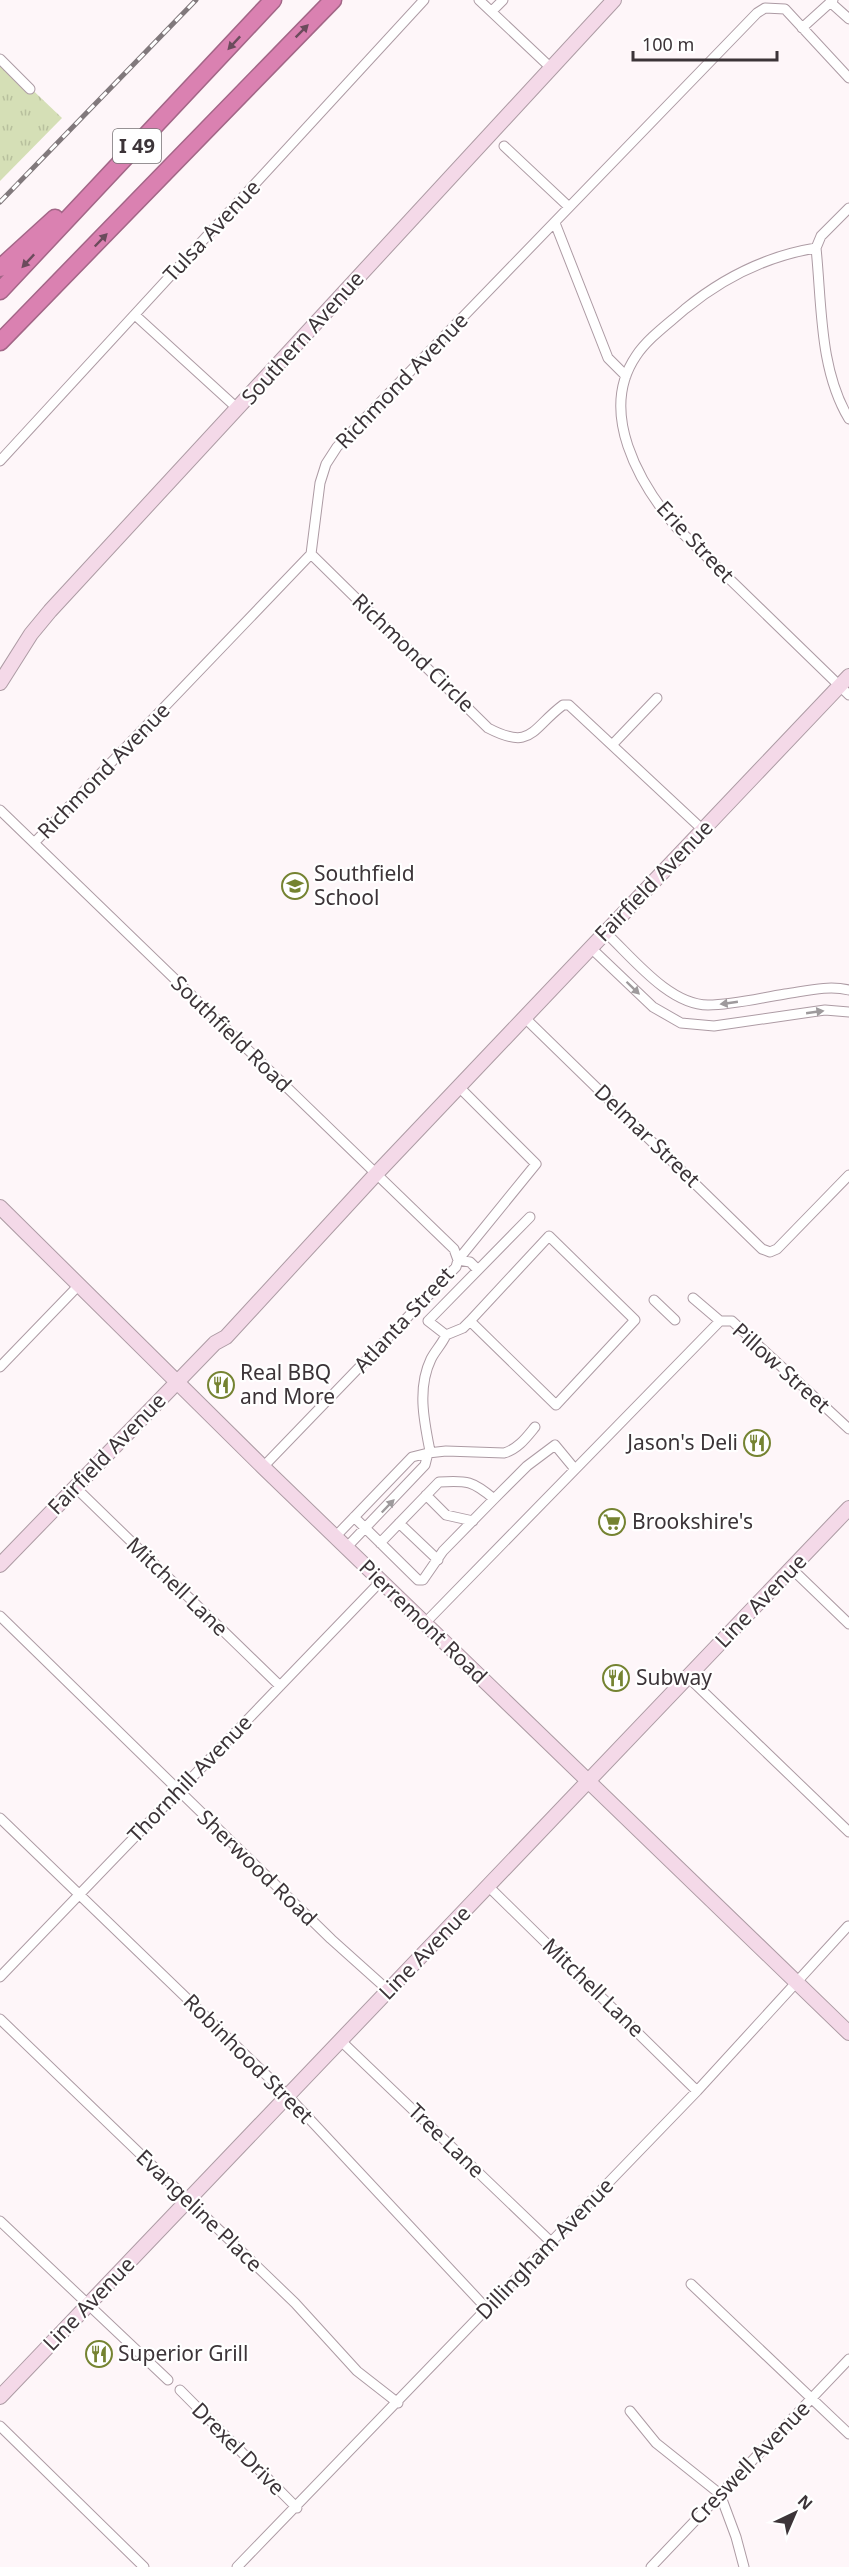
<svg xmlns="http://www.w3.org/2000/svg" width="849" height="2567" font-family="'Noto Sans',sans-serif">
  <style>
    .grass { fill: url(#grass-tufts) }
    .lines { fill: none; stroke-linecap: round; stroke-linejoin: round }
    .street-casing { stroke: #ad9ba4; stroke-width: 11 }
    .secondary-casing { stroke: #ad9ba4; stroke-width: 16 }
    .highway-casing { stroke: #a36687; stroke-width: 19 }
    .street { stroke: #fff; stroke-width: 9 }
    .secondary { stroke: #f4d9e8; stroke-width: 14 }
    .highway { stroke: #da81b1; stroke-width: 16 }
    .rail-casing { stroke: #81797c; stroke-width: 5 }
    .rail { stroke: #fff; stroke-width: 3; stroke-dasharray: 9; stroke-linecap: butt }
    .oneway { fill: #6b4b5c }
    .oneway2 { fill: #9e9a9c }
    .labels { text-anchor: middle; stroke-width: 4.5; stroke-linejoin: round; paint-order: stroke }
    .shield { fill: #fff; stroke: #767174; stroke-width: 1.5 }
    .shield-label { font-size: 20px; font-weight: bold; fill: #3c3438 }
    .street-label { font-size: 21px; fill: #3c3438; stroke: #fff }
    .poi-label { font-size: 21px; fill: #3c3438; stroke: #fff; text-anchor: start }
  </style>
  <defs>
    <pattern id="grass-tufts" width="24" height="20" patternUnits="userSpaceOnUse" patternTransform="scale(1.5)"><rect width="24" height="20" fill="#d5dfb6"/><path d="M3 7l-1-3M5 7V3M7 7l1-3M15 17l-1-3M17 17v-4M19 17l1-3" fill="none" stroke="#b8c09d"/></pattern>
  </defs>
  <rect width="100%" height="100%" fill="#fef6f9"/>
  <path class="grass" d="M0,59l62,59 -62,63z"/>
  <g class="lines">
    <defs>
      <path id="street" d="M479,0l72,68
        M830,2l19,17
        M492,11l11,-11
        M802,28l31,-28
        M0,59l30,30
        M504,146l65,61
        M849,208l-28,28 -5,12c6,57 3,121 33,171
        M555,223l53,135 18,18
        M816,248c-49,8 -93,30 -131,61 -17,15 -37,29 -49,47 -38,56 3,127 40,171l173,168
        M135,315l103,94
        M0,461l424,-461
        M311,554l177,174c44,23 43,1 75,-23h6l134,125
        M612,745l45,-47
        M0,810l454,439 4,11 12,2 8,8
        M34,843l277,-289 9,-71 6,-19 11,-17 420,-434 8,-5 20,1 64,69
        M605,932c27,25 64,73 103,73 25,0 52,-7 77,-11 21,-3 43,-9 64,-4
        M591,948l62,59 28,16 33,3 111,-16 24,2
        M525,1018l237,231 8,3 7,-3 72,-74
        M693,1298l27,23
        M654,1300l21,20
        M470,1321l86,84 79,-85 -86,-84 -79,85 -7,7 -17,7 -18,-14 102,-104
        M0,1367l80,-83
        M430,1451c-6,-30 -13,-63 1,-92 4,-8 11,-15 15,-24
        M428,1453l18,-2 58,2c14,-4 22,-15 31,-26
        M263,1467l193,-200 2,-7 78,-96 -77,-77
        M75,1487l205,199
        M426,1495l20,20 27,6
        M354,1517l64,63h5l20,-29 51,-52 33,-33 28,-21 19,23
        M399,1523l39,37
        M335,1537l77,-80 16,-4 -3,12 -79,83
        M380,1543l59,-61c28,-2 34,-1 55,17
        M792,1569l57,55
        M0,1616l331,323 58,52
        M425,1623l295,-302h12l117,108
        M688,1677l161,155
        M0,1818l288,278 199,213
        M489,1887l208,204
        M0,1977l381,-396
        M0,2019l295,284 62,68 41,32
        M341,2041l210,201
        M0,2221l168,159
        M691,2284l158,150
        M180,2390l117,118
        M630,2411l26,32 64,51 16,43 8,30
        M0,2426l144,141
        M237,2567l460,-476 151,-165
        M651,2567l198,-208"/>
      <path id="secondary" d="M0,683l31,-49 19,-23 564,-611
        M0,1207l263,260 586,566
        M0,1565l215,-222 11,-6 150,-163 473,-498
        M0,2397l849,-889"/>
      <path id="highway" d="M0,268l55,-50
        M0,291l273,-291
        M0,342l333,-342"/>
    </defs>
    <use href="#street" class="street-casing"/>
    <use href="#secondary" class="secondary-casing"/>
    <use href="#highway" class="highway-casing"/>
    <use href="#street" class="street"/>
    <use href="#secondary" class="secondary"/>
    <use href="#highway" class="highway"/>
    <defs>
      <path id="rail" d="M0,202l196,-202"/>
    </defs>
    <use href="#rail" class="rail-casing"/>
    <use href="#rail" class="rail"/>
  </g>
  <defs><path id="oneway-solid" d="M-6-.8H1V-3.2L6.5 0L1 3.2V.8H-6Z" transform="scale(1.5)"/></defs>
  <g class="oneway">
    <use href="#oneway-solid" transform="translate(302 31) rotate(-45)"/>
    <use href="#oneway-solid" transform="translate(234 43) rotate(133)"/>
    <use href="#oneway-solid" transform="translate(101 240) rotate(-46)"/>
    <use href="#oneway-solid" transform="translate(28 261) rotate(133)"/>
  </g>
  <g class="oneway2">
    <use href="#oneway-solid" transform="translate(633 988) rotate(44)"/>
    <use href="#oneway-solid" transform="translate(729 1003) rotate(172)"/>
    <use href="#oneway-solid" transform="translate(815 1012) rotate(-8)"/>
    <use href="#oneway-solid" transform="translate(388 1506) rotate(-46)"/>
  </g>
  <defs>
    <symbol id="school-ring" viewBox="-11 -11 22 22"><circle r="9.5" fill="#fff" stroke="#758331" stroke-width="1.5"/><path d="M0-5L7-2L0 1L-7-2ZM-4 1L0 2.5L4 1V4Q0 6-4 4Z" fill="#758331"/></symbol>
    <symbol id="restaurant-ring" viewBox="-11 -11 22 22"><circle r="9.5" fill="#fff" stroke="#758331" stroke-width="1.5"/><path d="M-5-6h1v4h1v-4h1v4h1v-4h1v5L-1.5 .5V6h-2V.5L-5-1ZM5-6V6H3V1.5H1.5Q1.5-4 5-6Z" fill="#758331"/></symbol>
    <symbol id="supermarket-ring" viewBox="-11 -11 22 22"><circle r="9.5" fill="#fff" stroke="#758331" stroke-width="1.5"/><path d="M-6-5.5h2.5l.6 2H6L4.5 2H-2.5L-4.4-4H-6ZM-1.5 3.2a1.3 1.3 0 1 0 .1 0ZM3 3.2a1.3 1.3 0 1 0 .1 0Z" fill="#758331"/></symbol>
  </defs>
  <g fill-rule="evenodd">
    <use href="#school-ring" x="280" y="871" width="30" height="30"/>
    <use href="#restaurant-ring" x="206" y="1370" width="30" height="30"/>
    <use href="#restaurant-ring" x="742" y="1428" width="30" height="30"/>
    <use href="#supermarket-ring" x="597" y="1507" width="30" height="30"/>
    <use href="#restaurant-ring" x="601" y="1663" width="30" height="30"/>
    <use href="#restaurant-ring" x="84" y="2339" width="30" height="30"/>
  </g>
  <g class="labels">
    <rect class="shield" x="113" y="129" width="48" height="34" rx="4.5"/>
    <g class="shield-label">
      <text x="137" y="153">I 49</text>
    </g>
    <g class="street-label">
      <text transform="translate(212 231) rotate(-47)" y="7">Tulsa Avenue</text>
      <text transform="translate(303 338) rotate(-48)" y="7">Southern Avenue</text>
      <text transform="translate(402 381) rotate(-46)" y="7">Richmond Avenue</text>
      <text transform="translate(695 542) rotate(47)" y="7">Erie Street</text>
      <text transform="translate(413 653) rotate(44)" y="7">Richmond Circle</text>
      <text transform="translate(104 771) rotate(-46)" y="7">Richmond Avenue</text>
      <text transform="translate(654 881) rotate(-46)" y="7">Fairfield Avenue</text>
      <text transform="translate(231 1034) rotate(44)" y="7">Southfield Road</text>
      <text transform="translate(647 1136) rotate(44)" y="7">Delmar Street</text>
      <text transform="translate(404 1320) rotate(-47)" y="7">Atlanta Street</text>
      <text transform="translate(781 1368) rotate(42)" y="7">Pillow Street</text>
      <text transform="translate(107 1454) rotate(-46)" y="7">Fairfield Avenue</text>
      <text transform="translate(177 1587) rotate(44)" y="7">Mitchell Lane</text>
      <text transform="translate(761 1601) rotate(-46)" y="7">Line Avenue</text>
      <text transform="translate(423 1622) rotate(44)" y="7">Pierremont Road</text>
      <text transform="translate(190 1779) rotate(-46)" y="7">Thornhill Avenue</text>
      <text transform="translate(257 1868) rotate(44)" y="7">Sherwood Road</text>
      <text transform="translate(425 1953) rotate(-46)" y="7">Line Avenue</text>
      <text transform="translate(593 1988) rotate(44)" y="7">Mitchell Lane</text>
      <text transform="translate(248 2059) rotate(45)" y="7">Robinhood Street</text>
      <text transform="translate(446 2141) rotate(44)" y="7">Tree Lane</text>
      <text transform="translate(199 2211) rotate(44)" y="7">Evangeline Place</text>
      <text transform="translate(545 2249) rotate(-46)" y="7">Dillingham Avenue</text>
      <text transform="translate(89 2304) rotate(-46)" y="7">Line Avenue</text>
      <text transform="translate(238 2449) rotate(45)" y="7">Drexel Drive</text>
      <text transform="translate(750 2463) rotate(-46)" y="7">Creswell Avenue</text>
    </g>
    <g class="poi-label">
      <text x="314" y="881">Southfield<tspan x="314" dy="24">School</tspan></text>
      <text x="240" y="1380">Real BBQ<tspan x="240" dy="24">and More</tspan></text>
      <text x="738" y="1450" text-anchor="end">Jason's Deli</text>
      <text x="632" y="1529">Brookshire's</text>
      <text x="636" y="1685">Subway</text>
      <text x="118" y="2361">Superior Grill</text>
    </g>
  </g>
  <g transform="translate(795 2513) rotate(44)" stroke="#ffffff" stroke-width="4.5" paint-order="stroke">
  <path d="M0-4.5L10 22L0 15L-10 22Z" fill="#3c3438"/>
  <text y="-9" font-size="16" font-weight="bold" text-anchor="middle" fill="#3c3438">N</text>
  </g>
  <path d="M633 51v9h144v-9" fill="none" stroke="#3c3438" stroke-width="3"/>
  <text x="642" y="51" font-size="18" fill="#3c3438" stroke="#ffffff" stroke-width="4.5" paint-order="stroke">100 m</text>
</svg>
